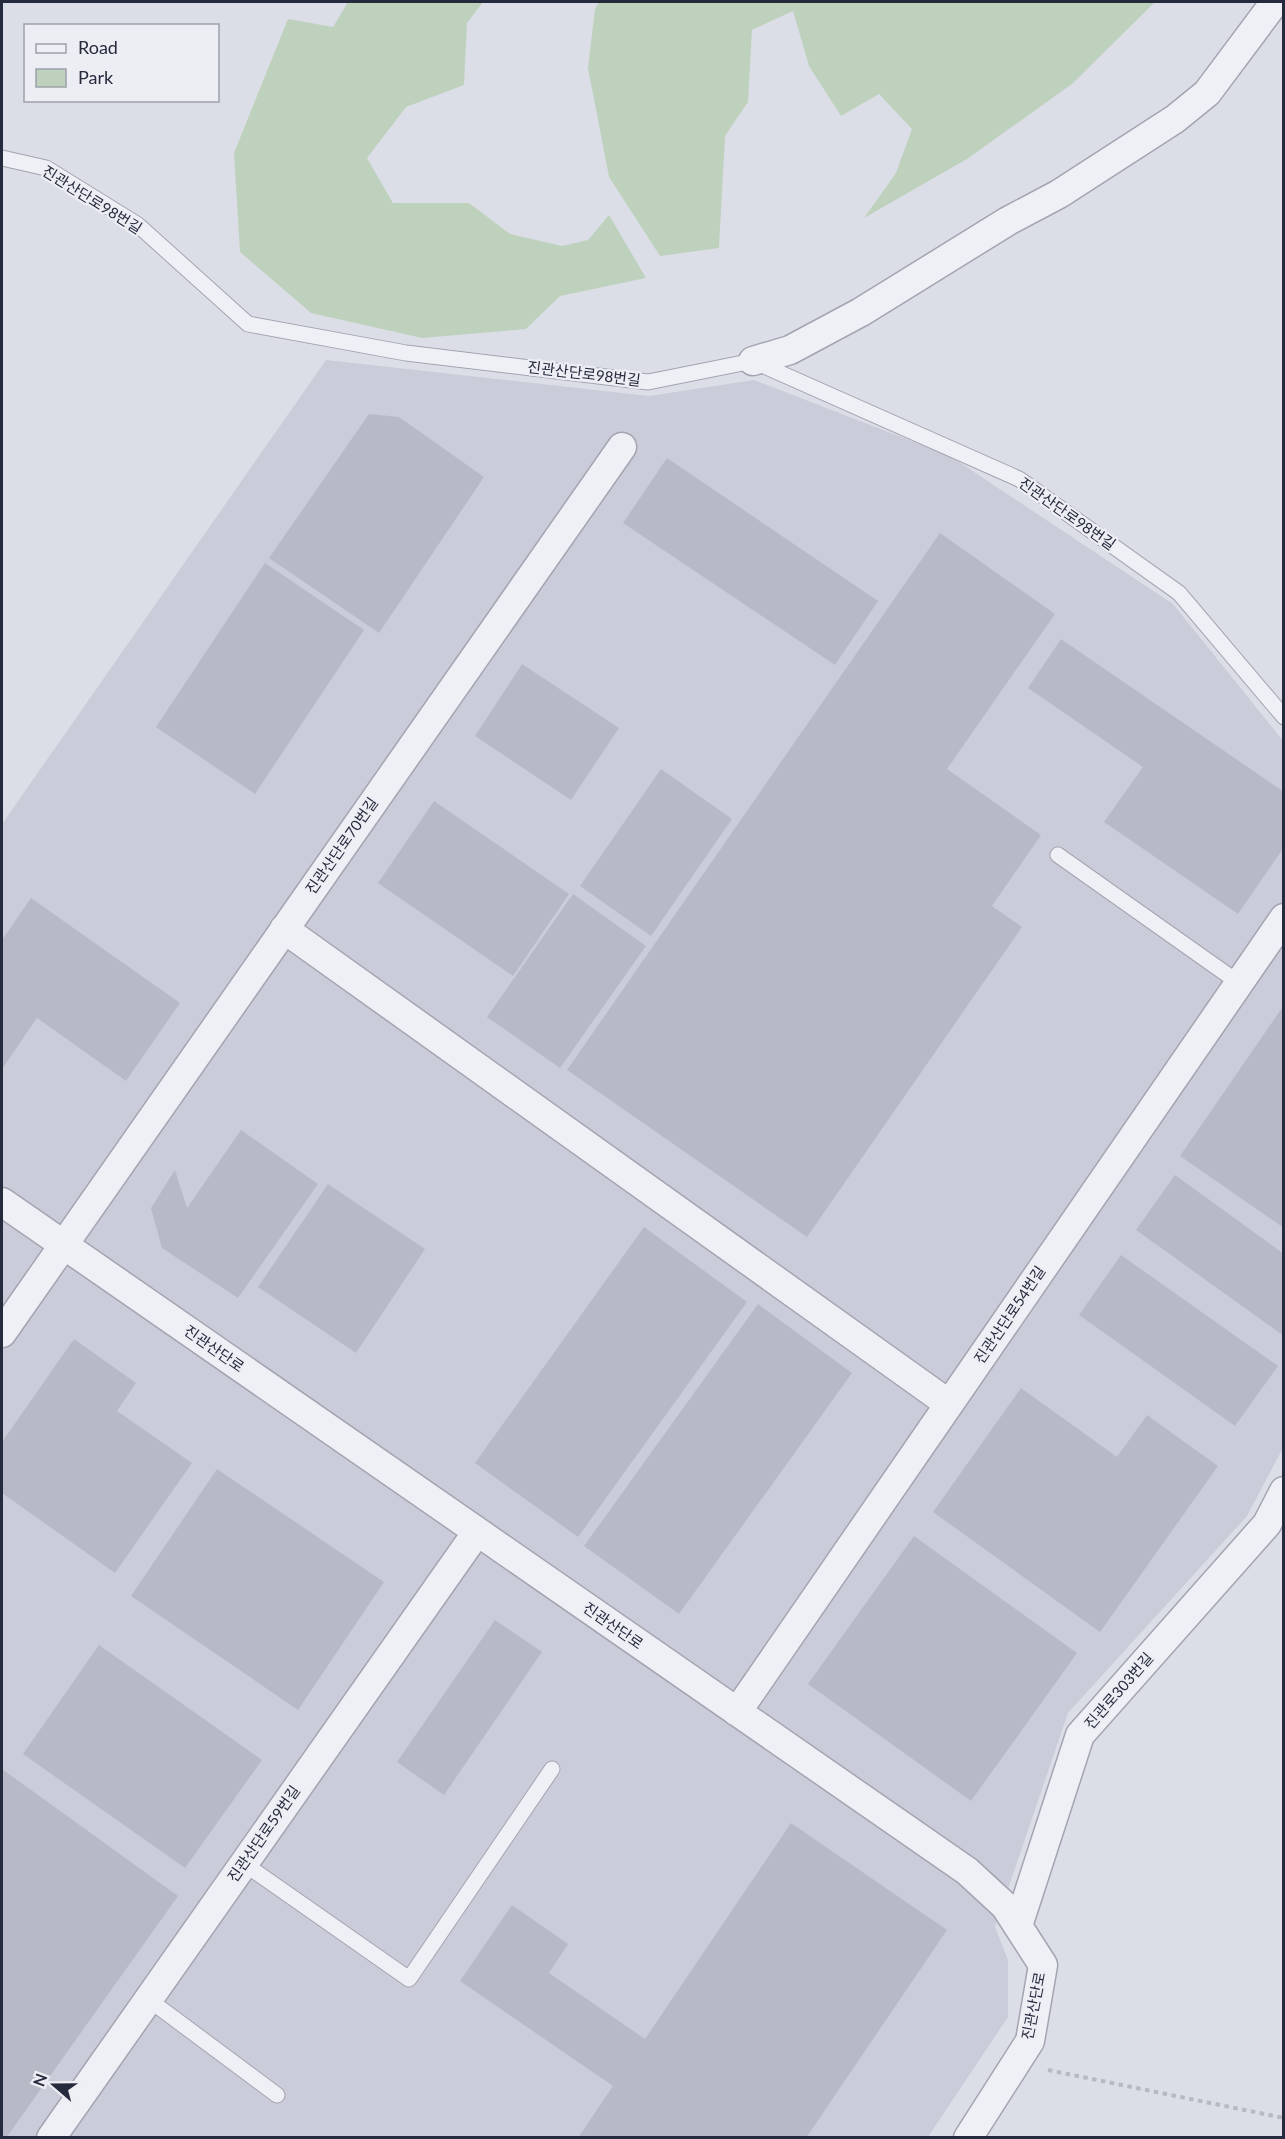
<svg xmlns="http://www.w3.org/2000/svg" width="1285" height="2139" font-family="Lato,'Noto Sans KR',sans-serif">
  <style>
    .built { fill: #cacdd9 }
    .green { fill: #bed1bd }
    .building { fill: #b7b9c6 }
    .lines { fill: none; stroke-linecap: round; stroke-linejoin: round }
    .service-casing { stroke: #a2a4b1; stroke-width: 17 }
    .minor-casing { stroke: #a2a4b1; stroke-width: 31 }
    .path { stroke: #b7b9c1; stroke-width: 4; stroke-dasharray: 4.5 4.5; stroke-linecap: butt }
    .service { stroke: #eff0f5; stroke-width: 15 }
    .minor { stroke: #eff0f5; stroke-width: 28 }
    .labels { text-anchor: middle; stroke-width: 4.5; stroke-linejoin: round; paint-order: stroke }
    .street-label { font-size: 15px; fill: #262a3d; stroke: #eceef4 }
  </style>
  <rect width="100%" height="100%" fill="#dcdee7"/>
  <path class="built" d="M326,360l323,36 105,-16 196,76 223,148 111,138 -1,706 -36,68 -179,197 -73,214 13,33v57l-80,120 -926,1v-1314z"/>
  <path class="green" d="M348,2h135l-16,21 -3,62 -58,22 -39,51 26,45h76l41,31 52,12 26,-6 21,-25 37,63 -86,18 -34,33 -104,9 -111,-25 -71,-61 -6,-99 54,-134 45,8z
    M599,2h556l-83,82 -105,75 -103,59 32,-45 16,-44 -33,-35 -38,22 -32,-50 -16,-55 -41,19 -4,72 -23,34 -6,112 -59,8 -51,-79 -21,-109 7,-59z"/>
  <path class="building" d="M369,414l30,3 85,60 -105,156 -110,-75z
    M667,458l211,143 -43,64 -212,-142z
    M940,533l115,81 -108,155 94,66 -49,71 30,21 -215,310 -240,-167z
    M265,563l99,67 -109,164 -99,-67z
    M1061,639l223,153v55l-46,67 -134,-92 39,-55 -115,-79z
    M522,664l97,64 -48,72 -96,-64z
    M661,769l71,50 -81,117 -71,-50z
    M434,801l135,93 -56,82 -135,-93z
    M573,894l73,52 -86,122 -73,-51z
    M31,898l149,105 -54,78 -89,-63 -35,51v-129z
    M1284,1005v223l-104,-72z
    M241,1130l77,54 -80,114 -76,-50 -11,-40 24,-38 12,38z
    M1175,1175l109,79v82l-148,-106z
    M328,1184l97,65 -69,104 -98,-66z
    M644,1227l103,75 -169,235 -103,-74z
    M1121,1255l157,111 -43,60 -156,-111z
    M758,1304l94,69 -173,241 -95,-68z
    M74,1339l62,44 -19,28 75,52 -77,110 -113,-80v-51z
    M1021,1388l96,69 30,-42 71,51 -118,166 -167,-120z
    M217,1469l167,113 -86,128 -167,-114z
    M914,1536l163,117 -106,148 -163,-117z
    M495,1620l47,32 -98,143 -47,-33z
    M99,1645l163,115 -77,108 -162,-114z
    M2,1769l176,127 -172,242h-4z
    M791,1823l156,107 -141,208h-228l35,-52 -153,-105 52,-76 56,39 -19,29 96,66z"/>
  <g class="lines">
    <defs>
      <path id="service" d="M2,158l44,10 92,57 110,99 158,29 242,29 105,-21 266,118 160,114 105,124
        M1058,855l181,128
        M243,1863l166,116 143,-210
        M148,1999l129,96"/>
      <path id="minor" d="M753,361l37,-11 71,-38 147,-91 51,-27 116,-75 32,-26 68,-91
        M284,929l665,475
        M2,1202l965,669 38,35 38,59 -13,76 -62,97
        M2,1333l620,-886
        M737,1712l547,-794
        M1018,1926l62,-191 187,-211 17,-33
        M51,2138l426,-606"/>
    </defs>
    <use href="#service" class="service-casing"/>
    <use href="#minor" class="minor-casing"/>
    <path class="path" d="M1048,2070l236,48"/>
    <use href="#service" class="service"/>
    <use href="#minor" class="minor"/>
  </g>
  <g class="labels">
    <g class="street-label">
      <text transform="translate(92 200) rotate(32)" y="5">진관산단로98번길</text>
      <text transform="translate(584 374) rotate(7)" y="5">진관산단로98번길</text>
      <text transform="translate(1067 514) rotate(35)" y="5">진관산단로98번길</text>
      <text transform="translate(342 846) rotate(-55)" y="5">진관산단로70번길</text>
      <text transform="translate(1010 1315) rotate(-56)" y="5">진관산단로54번길</text>
      <text transform="translate(214 1349) rotate(35)" y="5">진관산단로</text>
      <text transform="translate(613 1626) rotate(35)" y="5">진관산단로</text>
      <text transform="translate(1119 1691) rotate(-49)" y="5">진관로303번길</text>
      <text transform="translate(264 1834) rotate(-55)" y="5">진관산단로59번길</text>
      <text transform="translate(1034 2006) rotate(-79)" y="5">진관산단로</text>
    </g>
  </g>
  <rect width="1285" height="2139" fill="none" stroke="#262a3d" stroke-width="6"/>
  <rect x="24" y="24" width="195" height="78" fill="#eceef4" stroke="#9da0ab" stroke-width="1.5"/>
  <rect x="36" y="44" width="30" height="9" fill="#eff0f5" stroke="#9da0ab" stroke-width="1.5"/>
  <text x="78" y="54" font-size="18" fill="#262a3d">Road</text>
  <rect x="36" y="69" width="30" height="18" fill="#bed1bd" stroke="#9da0ab" stroke-width="1.5"/>
  <text x="78" y="84" font-size="18" fill="#262a3d">Park</text>
  <g transform="translate(54 2085) rotate(290)" stroke="#eceef4" stroke-width="4.5" paint-order="stroke">
  <path d="M0-4.5L10 22L0 15L-10 22Z" fill="#262a3d"/>
  <text y="-9" font-size="16" font-weight="bold" text-anchor="middle" fill="#262a3d">N</text>
  </g>
</svg>
